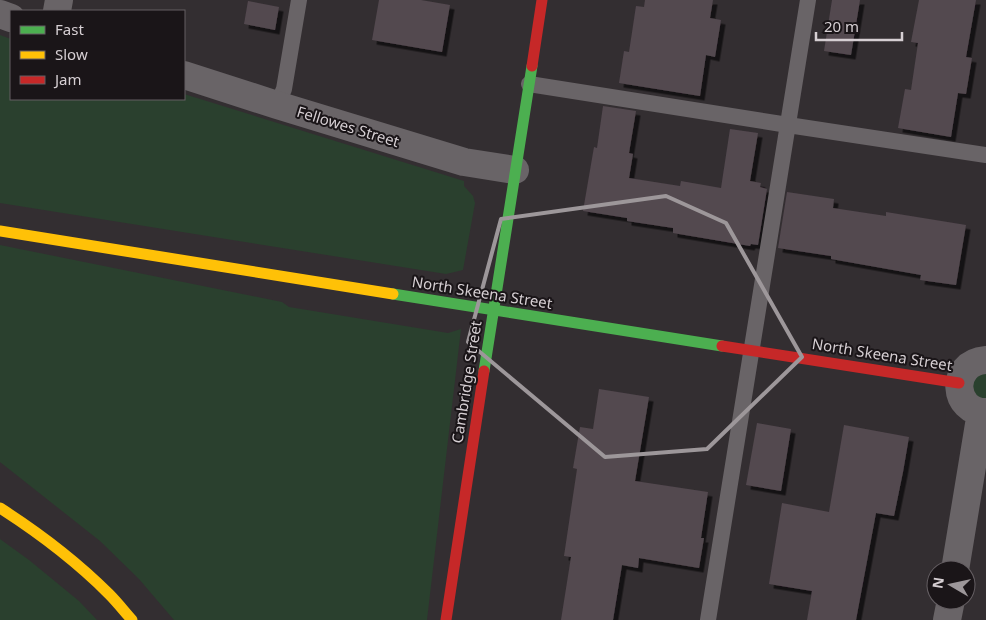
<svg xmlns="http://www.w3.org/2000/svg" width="986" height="620" font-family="'Noto Sans',sans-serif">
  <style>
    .green { fill: #2a402e }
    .building { fill: #53484f; filter: url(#shadow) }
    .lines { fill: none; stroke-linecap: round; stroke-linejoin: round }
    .lane { stroke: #696467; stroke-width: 16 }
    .street { stroke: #696467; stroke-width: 28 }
    .fast { stroke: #4caf50; stroke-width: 11 }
    .slow { stroke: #ffc107; stroke-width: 11 }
    .jam { stroke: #c62828; stroke-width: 11 }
    .marked { fill: none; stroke: #9d979a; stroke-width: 4; stroke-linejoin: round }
    .labels { text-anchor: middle; stroke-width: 4; stroke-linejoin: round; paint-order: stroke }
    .street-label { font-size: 15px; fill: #d6cfd3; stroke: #1a1518 }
  </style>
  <defs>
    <filter id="shadow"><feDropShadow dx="4.5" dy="4.5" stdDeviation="0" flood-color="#0009"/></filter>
  </defs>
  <rect width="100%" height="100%" fill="#332e31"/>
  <path class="green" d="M0,35l11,4v60h173v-5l280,87v5l9,10 2,7 -12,67 -17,4 -446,-71z
    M0,245l282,57 7,5 159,26 13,-4 -34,291h-253l-35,-41 -39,-38 -100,-79z
    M986,368v37l-7,-2 -10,-25z
    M0,539l29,21 50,41 18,19h-97z"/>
  <path class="building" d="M379,0h42l29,5 -8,47 -70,-12z
    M645,0h68l-3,18 11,2 -6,37 -9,-2 -6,41 -81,-13 5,-32 5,1 7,-46 8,1z
    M832,0h28l-9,55 -27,-4z
    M919,0h57l-10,57 6,1 -6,36 -8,-1 -7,44 -53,-9 7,-39 6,1 7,-47 -7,-1z
    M248,1l31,6 -4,23 -31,-6z
    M603,106l33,5 -7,42 4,1 -4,24 51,8 1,-5 40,7 9,-59 28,4 -8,48 11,2 -1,4 7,2 -9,56 -7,-1 -1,2 -77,-13v-5l-46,-7v-3l-44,-7 11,-64 3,1z
    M787,192l47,7 -1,9 53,8v-4l80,13 -10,60 -36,-5 1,-5 -90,-16v-3l-53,-8z
    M599,389l50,8 -14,84 73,11 -7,46h3l-5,30 -60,-10 -1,10 -16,-3 -9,55h-52l10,-63 -7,-1 13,-87 -4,-1 7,-41 13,2z
    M757,423l34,6 -10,62 -35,-6z
    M844,425l65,12 -6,35 -9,44 -18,-3 -20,107h-49l5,-29 -43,-7 13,-81 47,9z"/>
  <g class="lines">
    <path class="lane" d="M529,84l259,41 198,30
      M277,105l7,-16 15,-89
      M708,620l100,-620"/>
    <path class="street" d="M57,11l2,-11
      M0,14l11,4
      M184,75l93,30 187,57 51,8
      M986,360c-38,3 -33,53 0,52
      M955,570l26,-158
      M947,620l4,-20"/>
    <path class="fast" d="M393,294l329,52
      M484,371l48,-305"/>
    <path class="slow" d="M0,231l393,63
      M0,508c39,25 76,53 109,86 8,8 15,17 23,26"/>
    <path class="jam" d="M532,66l10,-66
      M722,346l237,37
      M446,620l38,-249"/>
  </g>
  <path class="marked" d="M666,196l60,27 76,134 -95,92 -102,8 -137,-115 33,-123z"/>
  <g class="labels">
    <g class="street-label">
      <text transform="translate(348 127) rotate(17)" y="5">Fellowes Street</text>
      <text transform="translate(482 293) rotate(9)" y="5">North Skeena Street</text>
      <text transform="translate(882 355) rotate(9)" y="5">North Skeena Street</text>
      <text transform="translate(467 382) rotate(-81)" y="5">Cambridge Street</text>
    </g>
  </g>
  <rect x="10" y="10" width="175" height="90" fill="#1a1518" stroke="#655f63"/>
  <rect x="20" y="26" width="25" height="8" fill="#4caf50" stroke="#655f63"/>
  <text x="55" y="35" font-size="15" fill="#d6cfd3">Fast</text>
  <rect x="20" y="51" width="25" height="8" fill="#ffc107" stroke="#655f63"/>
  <text x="55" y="60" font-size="15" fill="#d6cfd3">Slow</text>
  <rect x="20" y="76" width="25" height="8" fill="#c62828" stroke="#655f63"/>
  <text x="55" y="85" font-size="15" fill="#d6cfd3">Jam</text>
  <g transform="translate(951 585) rotate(279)"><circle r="24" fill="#1a1518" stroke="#655f63"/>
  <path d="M0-4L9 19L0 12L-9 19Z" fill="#9d979a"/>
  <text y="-8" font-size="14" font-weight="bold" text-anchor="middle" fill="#d6cfd3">N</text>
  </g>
  <path d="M816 32v8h86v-8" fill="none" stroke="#d6cfd3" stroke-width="2.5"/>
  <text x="824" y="32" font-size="15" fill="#d6cfd3" stroke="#1a1518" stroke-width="4" paint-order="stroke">20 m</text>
</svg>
